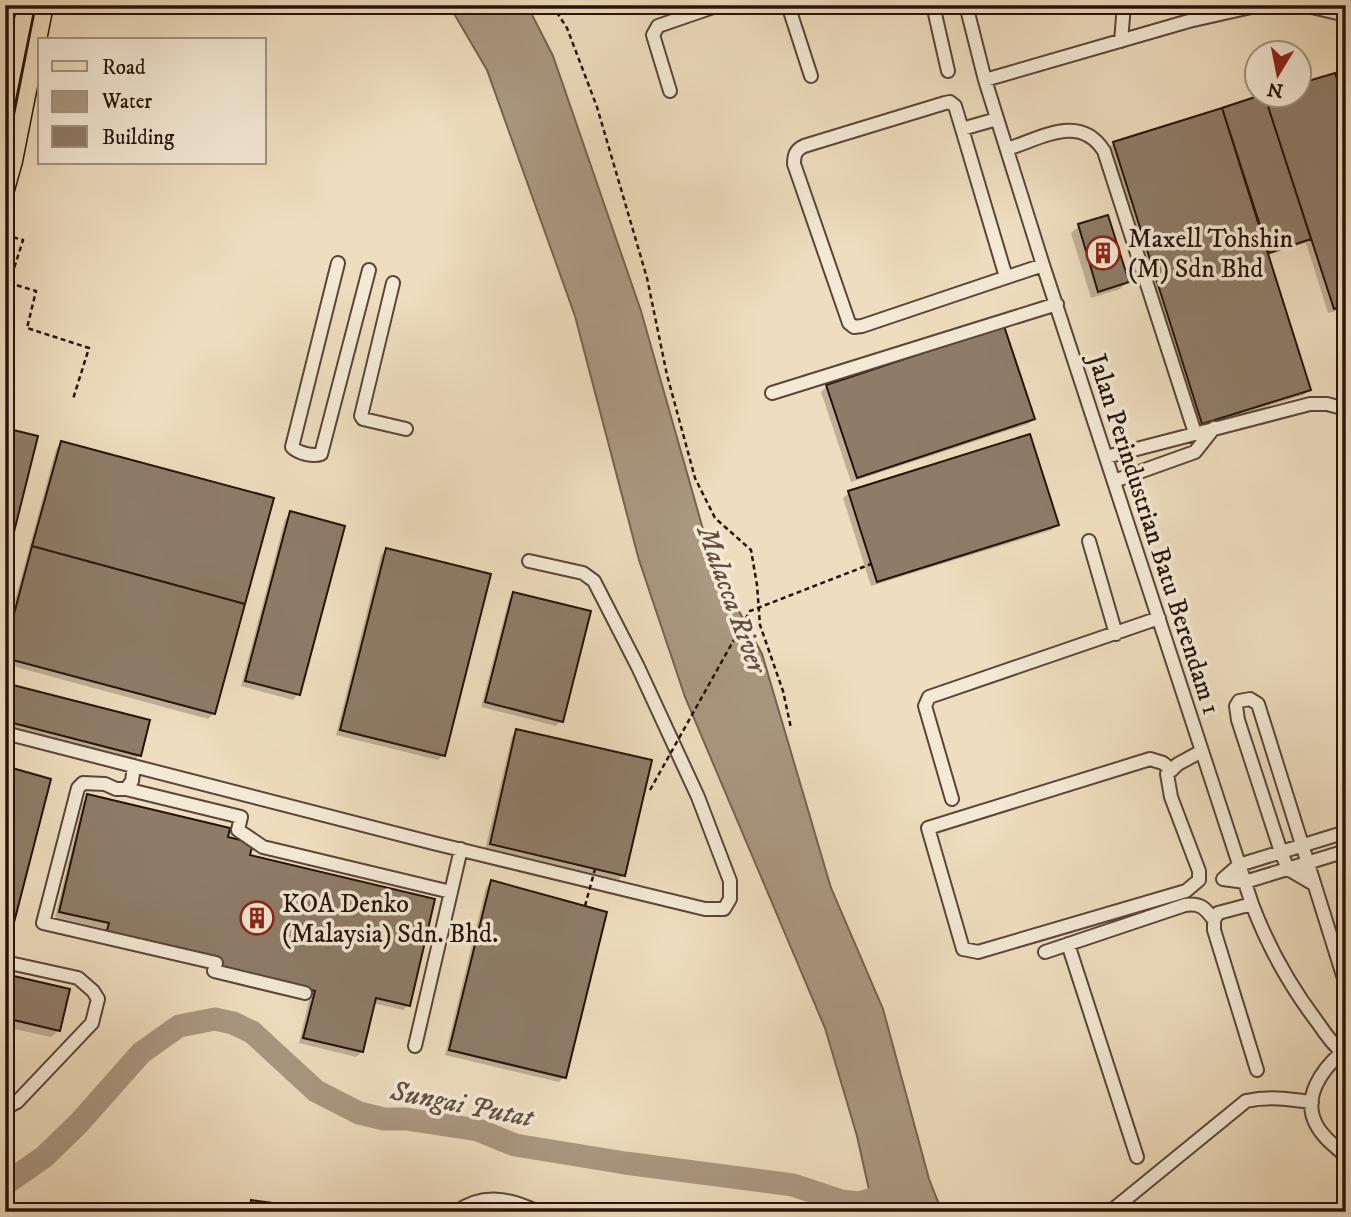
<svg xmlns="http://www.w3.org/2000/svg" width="1351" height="1217" font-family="'IM FELL DW Pica',serif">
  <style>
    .water { fill: #aa9881; stroke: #766252; stroke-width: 2 }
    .shadow { fill: #0003 }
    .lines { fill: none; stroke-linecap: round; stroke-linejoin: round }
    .river { stroke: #aa9881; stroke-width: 23 }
    .building { fill: #8e7c68; stroke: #27120b; stroke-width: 2 }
    .minor-casing { stroke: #594538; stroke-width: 16 }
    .major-casing { stroke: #27120b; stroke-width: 19 }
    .path { stroke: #27120b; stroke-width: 2.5; stroke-dasharray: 5 3.5; stroke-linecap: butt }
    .minor { stroke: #f4e9d5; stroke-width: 12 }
    .major { stroke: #eeddbe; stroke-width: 16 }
    .path-bridge { stroke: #27120b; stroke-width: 2.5; stroke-dasharray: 5 3.5; stroke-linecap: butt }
    .labels { text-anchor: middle; stroke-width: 7; stroke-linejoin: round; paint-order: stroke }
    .poi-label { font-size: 26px; fill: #27120b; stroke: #f4e9d5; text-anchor: start }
    .street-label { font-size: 26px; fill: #27120b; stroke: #f4e9d5 }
    .water-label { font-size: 28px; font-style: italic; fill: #624e40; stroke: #f4e9d5 }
  </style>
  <rect width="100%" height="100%" fill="#eeddbe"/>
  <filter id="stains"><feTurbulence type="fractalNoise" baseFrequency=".00286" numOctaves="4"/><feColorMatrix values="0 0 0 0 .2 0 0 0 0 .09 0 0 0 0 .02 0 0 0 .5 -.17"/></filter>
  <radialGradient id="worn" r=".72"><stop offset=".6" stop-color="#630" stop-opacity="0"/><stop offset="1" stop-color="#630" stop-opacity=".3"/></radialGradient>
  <path class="water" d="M449,5h78l26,51 88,255 71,250 50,93 69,234 52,121 46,170 13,33h-68l-17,-76 -32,-108 -140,-331 -46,-137 -64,-244 -88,-246z"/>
  <path class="shadow" d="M1270,94l76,18v196l-18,5 -22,-70 -38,12 41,134 -5,6 -107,33 -89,-279 6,-6z
    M1079,226l48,56 -7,7 -29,9 -20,-65z
    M1346,339v36l-10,-29z
    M827,386l206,33 -5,5 -177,58 -30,-90z
    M61,443l153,270 -6,6 -203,-55v-27l51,-188z
    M849,493l208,31 -5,6 -181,56 -28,-88z
    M291,513l7,181 -5,6 -52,-14 44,-167z
    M386,550l57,205 -5,5 -102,-25 45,-180z
    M514,594l47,127 -5,5 -75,-19 28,-108z
    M5,685l135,70 -6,5 -129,-32z
    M517,731l107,144 -6,5 -133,-30 27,-114z
    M88,796l138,42 22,18 160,149 -5,5 -30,-7 -11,49 -6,5 -57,-14 11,-47 -95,-22 2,-8 -115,-27 3,-10 -50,-12 28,-115z
    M492,881l72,196 -5,5 -114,-27 41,-168z
    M5,975l54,55 -8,7 -46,-10z
    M252,1202l50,10h-56v-4z"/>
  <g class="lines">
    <path class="river" d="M5,1184l39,-27 35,-34 62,-70 38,-27 36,-7 18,4 19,9 64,59 43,22 25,6h22l72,11 37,15 110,18 168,22 48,16 18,2 41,-12"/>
  </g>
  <path class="building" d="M1335,73l11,34v198l-12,4 -70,-215h34v-10z
    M1264,94l47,145 -42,14 -47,-145z
    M1222,108l89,282 -109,34 -89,-282z
    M1108,215l21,67 -31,10 -20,-68z
    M1004,326l31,93 -178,59 -31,-93z
    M5,428l33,8 -33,132z
    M1030,434l29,91 -182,57 -29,-91z
    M61,441l213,57 -29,106 -213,-58z
    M290,511l55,15 -45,169 -55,-14z
    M32,546l213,58 -30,110 -210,-56v-10z
    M386,548l105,26 -46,182 -105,-26z
    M513,592l78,19 -28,111 -78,-20z
    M5,683l145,37 -9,36 -136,-35z
    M516,729l136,31 -27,116 -135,-32z
    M5,766l46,13 -41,159 -5,-1z
    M87,794l143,34 -2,9 25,6 -3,12 185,44 -25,107 -34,-8 -13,54 -60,-14 12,-47 -96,-23 -113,-34 3,-11 -50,-11z
    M491,880l116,32 -41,166 -117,-28z
    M5,974l65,15 -10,42 -55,-13z
    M251,1200l53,7 -1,5h-53z"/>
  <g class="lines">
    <defs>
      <path id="minor" d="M788,5l23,71
        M933,5l15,66
        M966,5l19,75 58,185 209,639c16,43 38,82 66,119 8,12 17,24 28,33
        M1303,5l43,10
        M1121,41l3,-36
        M985,80l204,-59 71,-16
        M670,91l-17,-56 5,-9 61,-21
        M997,119l-35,10 -7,-23 -5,-4 -5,1 -141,43c-8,4 -10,8 -10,18l55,159 5,4 8,-1 181,-61
        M962,129l44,148
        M1007,149c35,-11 73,-36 97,2l91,282
        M338,263l-46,184c6,6 21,10 29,7l48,-184
        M393,283l-32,133 2,3 43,10
        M772,393l285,-89
        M1106,457l204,-53h17l19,5
        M1114,481l81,-29 19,-24
        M1089,541l27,93
        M5,733l428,110 272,66h19l6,-10v-18l-32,-84 -60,-130 -44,-86 -11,-8 -54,-12
        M134,766l-2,15 -6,8h-10l-11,-5 -22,-1 -5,5 -35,135 173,40 -2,8 91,22
        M1172,770l-9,-7 -13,-4 -222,69 35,121 15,3 208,-61 13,-11v-9l-28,-74 -4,-23 11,-10 24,-13
        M126,789l115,28 -3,13 25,17 188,45
        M952,799l-27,-93 4,-9 230,-79
        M1346,832l-107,33 -16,14 22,3 101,-31
        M1312,883l-24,-14 -7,-17 -43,-132 -2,-14 3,-5 11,-2 8,5 88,281
        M1252,904l-34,9 -4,7v10l43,140
        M1068,944l69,213
        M1045,952l140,-47c16,-2 20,3 29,15
        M5,962l73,16 15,13 5,8 -6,24 -75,79 -12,6
        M415,1046l46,-197
        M1341,1053c-19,17 -39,44 -25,71 6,13 20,23 30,32
        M456,1212c27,-19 53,-14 82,0
        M1110,1212l136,-111c23,-5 43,-2 66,1"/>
      <path id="major" d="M5,109l21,-104
        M5,193l9,-32 31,-156"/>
    </defs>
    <use href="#minor" class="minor-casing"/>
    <use href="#major" class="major-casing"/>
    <path class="path" d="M552,5l15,23 30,79 50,171 20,97 28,103 20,40 36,32 6,35 3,40 23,66 8,37
      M5,235l18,5 -12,38 5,7 20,6 -9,37 62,20 -16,51"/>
    <use href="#minor" class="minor"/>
    <use href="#major" class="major"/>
    <path class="path-bridge" d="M5,740l5,-18
      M650,790l100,-179 121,-47
      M585,906l10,-37"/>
  </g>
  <defs>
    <symbol id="building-ring" viewBox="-11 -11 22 22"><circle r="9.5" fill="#f4e9d5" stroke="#8f2418" stroke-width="1.5"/><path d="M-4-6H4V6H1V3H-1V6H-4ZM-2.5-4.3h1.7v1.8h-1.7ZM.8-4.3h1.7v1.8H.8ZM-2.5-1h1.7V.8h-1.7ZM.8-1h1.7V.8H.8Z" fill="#8f2418"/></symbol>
  </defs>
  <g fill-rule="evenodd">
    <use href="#building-ring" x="1084" y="234" width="38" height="38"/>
    <use href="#building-ring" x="238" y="899" width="38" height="38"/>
  </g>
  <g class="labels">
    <g class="poi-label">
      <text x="1128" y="247">Maxell Tohshin<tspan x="1128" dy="30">(M) Sdn Bhd</tspan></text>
      <text x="282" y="912">KOA Denko<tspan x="282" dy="30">(Malaysia) Sdn. Bhd.</tspan></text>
    </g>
    <g class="street-label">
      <text transform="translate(1155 534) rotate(72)" y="9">Jalan Perindustrian Batu Berendam 1</text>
    </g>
    <g class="water-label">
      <text transform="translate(733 599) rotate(70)" y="10">Malacca River</text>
      <text transform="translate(462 1103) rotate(11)" y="10">Sungai Putat</text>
    </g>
  </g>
  <rect width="1351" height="1217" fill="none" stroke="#eeddbe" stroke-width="28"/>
  <rect x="7" y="7" width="1337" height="1203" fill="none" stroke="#27120b" stroke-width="3.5"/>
  <rect x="14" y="14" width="1323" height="1189" fill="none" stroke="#27120b" stroke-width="2"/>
  <rect x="38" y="38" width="228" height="126" fill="#f4e9d5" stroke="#a29384" stroke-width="2"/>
  <rect x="52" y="61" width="35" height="10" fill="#eeddbe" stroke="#a29384" stroke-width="2"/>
  <text x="102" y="74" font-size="21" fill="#27120b">Road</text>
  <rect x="52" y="91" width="35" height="21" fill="#aa9881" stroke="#a29384" stroke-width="2"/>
  <text x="102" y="108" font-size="21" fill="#27120b">Water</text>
  <rect x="52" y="126" width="35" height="21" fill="#8e7c68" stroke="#a29384" stroke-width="2"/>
  <text x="102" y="144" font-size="21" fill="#27120b">Building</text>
  <g transform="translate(1278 74) rotate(190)"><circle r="33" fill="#f4e9d5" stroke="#a29384" stroke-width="2"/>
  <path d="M0-5L12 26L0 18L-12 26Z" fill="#8f2418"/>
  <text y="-10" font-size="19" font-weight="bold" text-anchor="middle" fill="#27120b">N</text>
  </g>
  <rect width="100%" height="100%" filter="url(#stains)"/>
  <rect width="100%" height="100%" fill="url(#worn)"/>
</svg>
